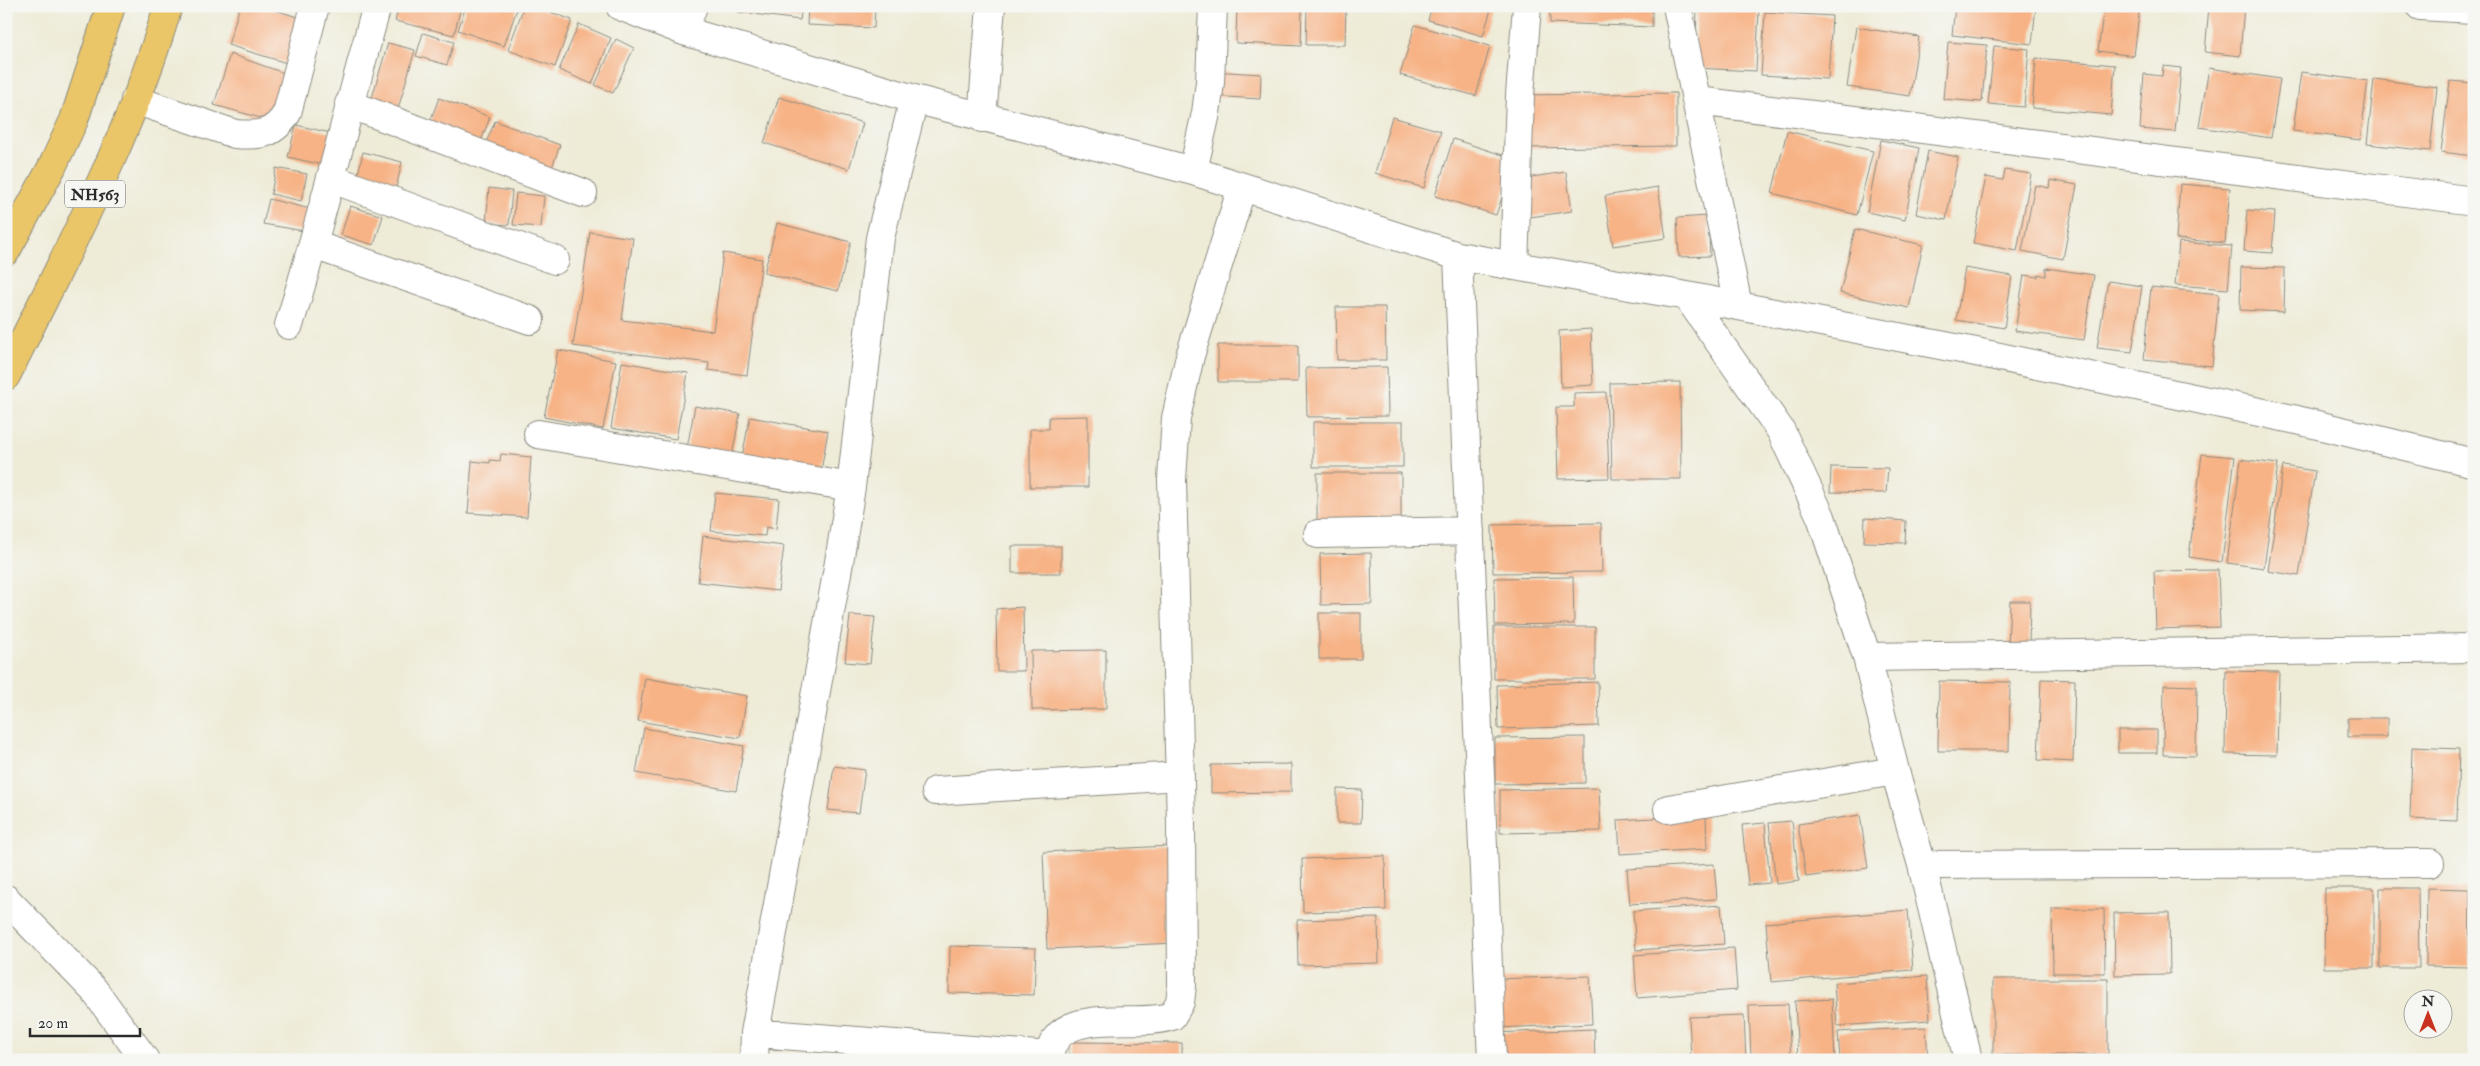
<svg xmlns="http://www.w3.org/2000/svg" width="2480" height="1066" font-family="'IM FELL Double Pica',serif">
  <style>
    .building { fill: #f7b386 }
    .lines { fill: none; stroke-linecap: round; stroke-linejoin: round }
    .minor-casing { stroke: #8c8b81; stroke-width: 30 }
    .highway-casing { stroke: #8c8b81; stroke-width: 30 }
    .minor { stroke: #fff; stroke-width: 28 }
    .highway { stroke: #eac669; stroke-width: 28 }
    .labels { text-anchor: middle; stroke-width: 4; stroke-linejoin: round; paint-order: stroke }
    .shield { fill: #f6f6f2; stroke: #686867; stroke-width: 1 }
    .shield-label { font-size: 16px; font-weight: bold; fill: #2b2b2b }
  </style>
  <rect width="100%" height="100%" fill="#f6f6f2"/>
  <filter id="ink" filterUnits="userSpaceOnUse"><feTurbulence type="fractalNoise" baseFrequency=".02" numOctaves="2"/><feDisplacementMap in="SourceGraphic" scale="10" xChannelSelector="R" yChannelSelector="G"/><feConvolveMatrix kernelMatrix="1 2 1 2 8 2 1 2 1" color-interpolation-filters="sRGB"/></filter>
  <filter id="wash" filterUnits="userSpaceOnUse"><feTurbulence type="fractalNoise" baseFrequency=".0096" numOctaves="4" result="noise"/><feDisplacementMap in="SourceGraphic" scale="20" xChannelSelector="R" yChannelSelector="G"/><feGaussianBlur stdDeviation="1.12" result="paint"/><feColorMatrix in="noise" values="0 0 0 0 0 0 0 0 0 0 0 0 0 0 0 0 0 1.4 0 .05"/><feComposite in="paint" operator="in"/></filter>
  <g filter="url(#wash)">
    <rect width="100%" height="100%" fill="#eeebd7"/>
    <g id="blocks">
      <path class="building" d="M240,6h22l45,14 -14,45 -65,-20z
        M284,6h23l-2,7z
        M399,6l62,1 -7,28 -59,-14z
        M466,6h52l-14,40 -46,-16z
        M524,6h10l38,14 -17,47 -47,-17z
        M739,6h63l-2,14 -62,-8z
        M808,6h67l-1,22 -67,-3z
        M1237,6h65l-1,40 -65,-3z
        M1307,6h39l-1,39h-39z
        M1432,6h60l-9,30 -55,-16z
        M1550,6h102v21l-102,-4z
        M1955,6h81l-4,38 -80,-9z
        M2104,6h36l-6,50 -36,-5z
        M2209,6h35l-4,50 -35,-4z
        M1697,8l62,2 -3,61 -61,-3z
        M1765,12l67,4 -4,63 -67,-4z
        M579,24l32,14 -19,46 -33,-14z
        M1415,25l75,21 -14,50 -76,-21z
        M1856,27l63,10 -9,59 -63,-9z
        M423,33l31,9 -7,23 -31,-9z
        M616,39l18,9 -21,45 -18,-8z
        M1948,42l39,3 -5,57 -39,-3z
        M388,43l27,7 -17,59 -27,-8z
        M1994,46l35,3 -5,58 -36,-3z
        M230,54l57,20 -19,46 -54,-15z
        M2036,58l79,7 -4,50 -79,-7z
        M2163,66l18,2 -6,64 -35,-3 4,-55 18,2z
        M2209,68l71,11 -9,59 -72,-11z
        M1212,71l49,3 -1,25 -50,-3z
        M2301,72l67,9 -8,59 -67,-9z
        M2374,79l63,8 -7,64 -63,-7z
        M2450,81l24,2v73l-33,-4z
        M1676,93v53l-154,2v-53z
        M779,97l84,26 -14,46 -85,-26z
        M439,98l51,19 -10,27 -51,-20z
        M1392,117l49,14 -17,57 -49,-15z
        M495,121l65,24 -9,25 -66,-25z
        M296,125l39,9 -8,32 -39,-9z
        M1787,131l86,20 -16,64 -85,-22z
        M1453,139l62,20 -19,56 -61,-19z
        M1881,140l38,8 -14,72 -38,-8z
        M1928,151l30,6 -12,63 -30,-6z
        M363,152l39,10 -6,26 -39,-9z
        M276,168l31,6 -6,27 -30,-7z
        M2005,170l26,4 -14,77 -44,-8 13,-66 17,3z
        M1566,172l6,39 -49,7 -5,-39z
        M2050,180l27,5 -14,74 -41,-8 13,-66 14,3z
        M2180,184l50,4 -5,55 -49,-4z
        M1658,187l8,51 -53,8 -8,-50z
        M489,188l23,3 -3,34 -23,-2z
        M516,193l28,3 -3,31 -28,-2z
        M269,199l46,11 -5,22 -47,-8z
        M350,206l33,10 -9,29 -33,-10z
        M2247,210l28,2 -3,41 -28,-2z
        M1708,216l2,40 -31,1 -2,-39z
        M777,223l74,19 -13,49 -74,-18z
        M1855,229l68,16 -14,63 -69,-15z
        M590,232l43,6 -11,82 91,11 10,-78 39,6 -15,116 -39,-5 1,-7 -136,-17z
        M2179,242l53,4 -4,43 -53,-4z
        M2241,267l44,1 -1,44 -44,-2z
        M1965,268l47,8 -8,52 -48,-8z
        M2046,268l48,7 -10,65 -69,-9 9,-56 14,2v-3l8,2z
        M2108,281l34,5 -10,66 -35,-4z
        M2151,287l68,7 -7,72 -68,-7z
        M1336,307h49l1,53h-49z
        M1591,329l2,56 -32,2 -2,-56z
        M1218,345h80v37h-80z
        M558,350l58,11 -13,68 -59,-12z
        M622,362l66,11 -12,66 -65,-11z
        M1387,367l1,49 -81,1 -1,-49z
        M1680,382l1,97h-69l-2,-96z
        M1606,392l3,86 -51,1 -2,-72h18v-14z
        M695,406l45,8 -8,42 -45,-8z
        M1088,416v71h-58v-58h19v-12z
        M750,417l78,14 -7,40 -79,-14z
        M1313,422h90v45h-90z
        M501,454l30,3 -4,60 -59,-4 4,-52 18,2v-3l10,1z
        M2202,454l33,3 -13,105 -33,-5z
        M2241,459l37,5 -14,104 -37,-5z
        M2283,466l32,5 -16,105 -31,-5z
        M1831,467l57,1 -2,25 -56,-1z
        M1317,473h84v52h-84z
        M715,493l64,6 -3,30 -10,-2 -1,9 -54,-5z
        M1865,518l41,3 -1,22 -41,-1z
        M1601,523l1,49 -109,1 -1,-48z
        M703,536l81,10 -6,45 -80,-9z
        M1012,546h49v27h-49z
        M1371,553l1,51 -51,1 -1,-51z
        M2218,570l2,57 -64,2 -2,-58z
        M1573,577l1,47 -79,1 -1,-47z
        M2010,601h20l-1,45 -21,-1z
        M1023,607l1,64h-27l-1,-62z
        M1319,613h42v46h-42z
        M850,615l25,2 -5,47 -25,-2z
        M1494,627h101v52h-101z
        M1106,650v59l-74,1 -1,-59z
        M2226,671l53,1 -2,83 -52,-1z
        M645,678l102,18 -7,42 -102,-17z
        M2041,679l34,1 -2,82 -35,-2z
        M1939,681l71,1 -1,69h-71z
        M1598,682l1,44 -101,3 -1,-44z
        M2164,685l33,1 -1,70 -33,-1z
        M2348,718h39v19h-39z
        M644,728l100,18 -8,45 -100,-18z
        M2118,730h39v23h-39z
        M1585,737v46l-90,1v-46z
        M2412,747l47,2 -2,72 -47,-2z
        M1291,764v28l-80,1v-28z
        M834,766l31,4 -6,43 -31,-3z
        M1599,788l2,43 -101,2v-43z
        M1337,789l25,1 -1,33h-24z
        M1706,815l1,34 -87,5 -2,-34z
        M1860,815l8,53 -62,9 -8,-53z
        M1792,821l7,60 -23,3 -7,-61z
        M1765,823l5,60 -22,2 -6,-60z
        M1170,846l5,97 -128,6 -4,-97z
        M1385,856l1,54 -83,2 -1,-53z
        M1714,864l3,35 -87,5 -3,-35z
        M2325,888h49v80h-50z
        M2380,888h38l1,80h-39z
        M2427,888l43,1 -1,78 -43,-1z
        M1721,905l3,39 -88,6 -3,-39z
        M2052,909h52l1,64h-52z
        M1908,910l5,60 -142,12 -5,-59z
        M2169,912l1,62 -55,1 -1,-62z
        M1378,918l1,45 -81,2 -1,-45z
        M950,946l86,2 -2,47 -85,-2z
        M1734,948l3,42 -100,8 -3,-43z
        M1590,976l2,48 -95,4 -2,-49z
        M1927,976l3,44 -93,6 -3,-43z
        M1993,979h115v76h-115z
        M1832,999l3,61h-37l-3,-59z
        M1788,1004l3,56h-40l-2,-55z
        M1744,1015l2,45h-55l-2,-43z
        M1926,1027l2,33h-88l-2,-28z
        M1594,1029l1,31h-101l-1,-27z
        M1069,1042l113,1v17h-113z"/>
    </g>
  </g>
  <g filter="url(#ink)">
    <use href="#blocks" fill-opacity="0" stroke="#8c8b81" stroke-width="1"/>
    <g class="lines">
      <defs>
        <path id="minor" d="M620,6l64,25 230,68 279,72 265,85 229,40 289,56 321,68 177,43
          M1677,6l61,300
          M2420,6l54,3
          M684,31l9,-25
          M135,100l100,34c24,2 39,1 52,-21l28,-107
          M1697,101l157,19 620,81
          M349,104l234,89
          M982,118l9,-112
          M1193,171l13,-58 4,-31 3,-76
          M332,179l223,81
          M314,245l216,75
          M1458,256l34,804
          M1514,266l6,-171 7,-89
          M1687,296l94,135 40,86 46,140 28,114 27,94 46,195
          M289,325c33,-105 58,-213 88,-319
          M538,434l313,53
          M1318,534l152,-3
          M1867,657l607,-9
          M936,791l244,-15
          M1668,809l227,-38
          M1922,865l508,-2
          M6,899l88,91 51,70
          M755,1033l295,23
          M754,1060l1,-27 84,-471 12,-75 29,-249 34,-139
          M1049,1060c4,-58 88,-31 123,-44l8,-14 2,-16 -1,-163 -9,-343 4,-62 14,-62 52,-169"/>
        <path id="highway" d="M6,251l46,-84 22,-47 37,-114
          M6,376c59,-121 125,-240 162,-370"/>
      </defs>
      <use href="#minor" class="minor-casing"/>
      <use href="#highway" class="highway-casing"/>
      <use href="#minor" class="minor"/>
      <use href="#highway" class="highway"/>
    </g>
  </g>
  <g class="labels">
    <rect class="shield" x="65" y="180.5" width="60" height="27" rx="4"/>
    <g class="shield-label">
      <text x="95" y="200">NH563</text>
    </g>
  </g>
  <rect width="2480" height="1066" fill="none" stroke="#f6f6f2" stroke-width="25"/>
  <g transform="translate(2428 1014)"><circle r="24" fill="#f6f6f2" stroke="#a5a5a2"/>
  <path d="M0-4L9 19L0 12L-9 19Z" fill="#c8321e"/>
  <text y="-8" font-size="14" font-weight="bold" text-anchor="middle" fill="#2b2b2b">N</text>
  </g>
  <path d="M30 1028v8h110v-8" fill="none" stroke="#2b2b2b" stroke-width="2.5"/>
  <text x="38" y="1028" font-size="15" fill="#2b2b2b" stroke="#f6f6f2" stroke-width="4" paint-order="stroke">20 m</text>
</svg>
